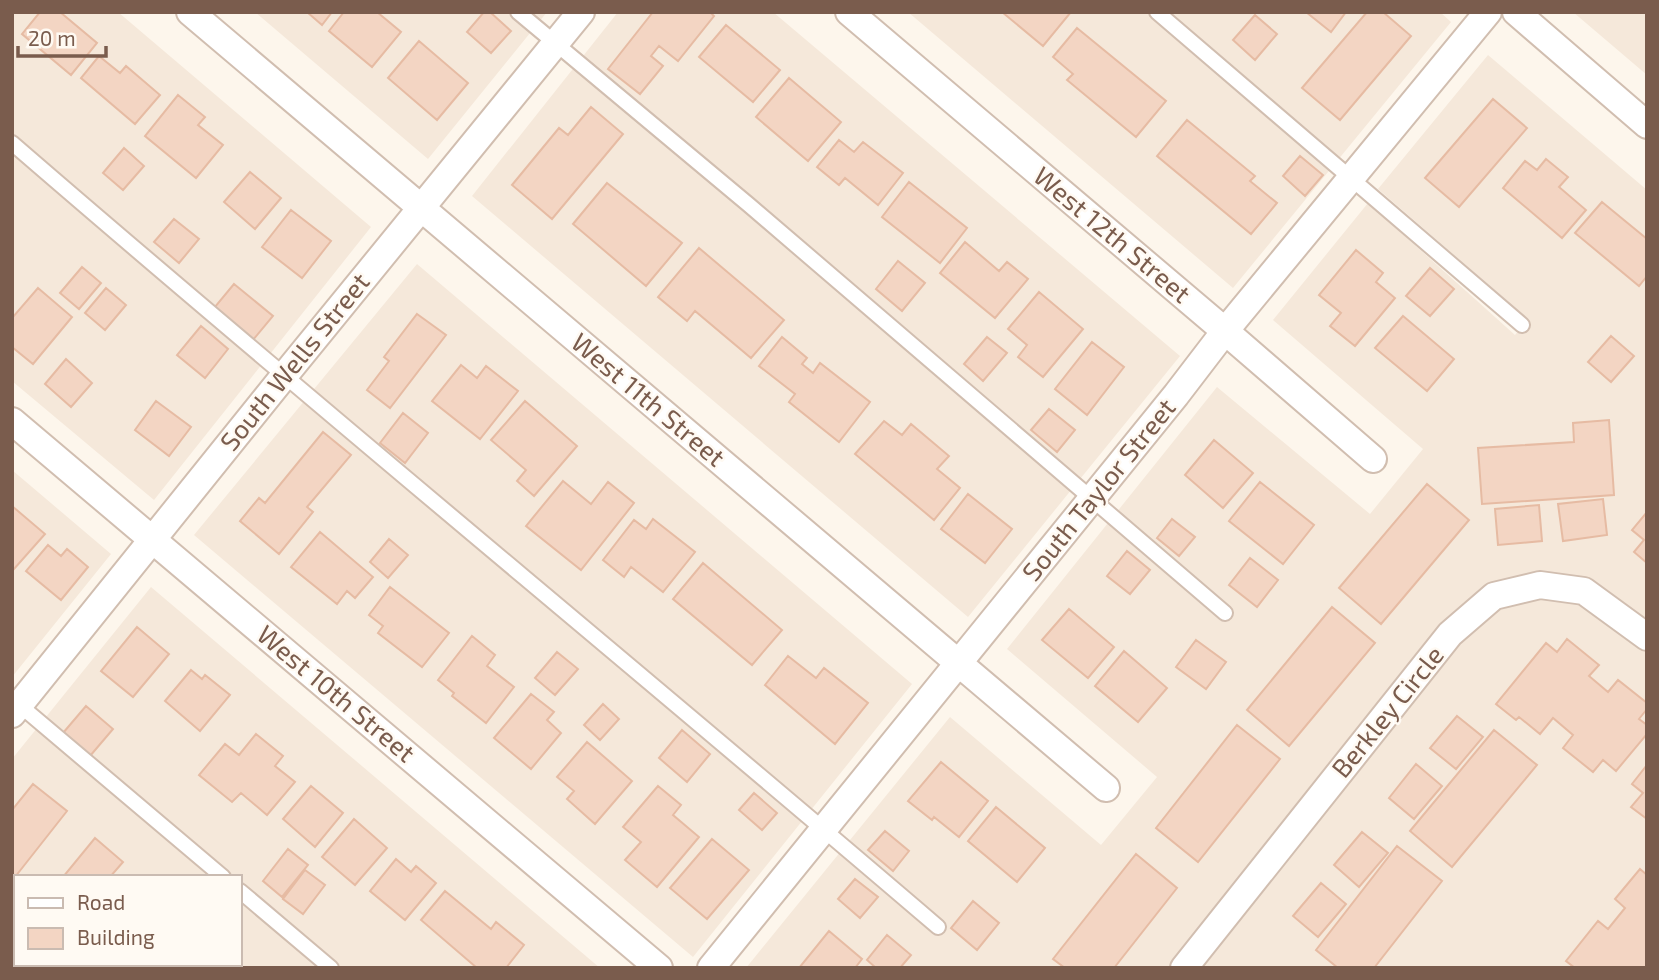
<svg xmlns="http://www.w3.org/2000/svg" width="1659" height="980" font-family="'Exo 2',sans-serif">
  <style>
    .residential { fill: #f5e8da }
    .building { fill: #f3d5c3; stroke: #e6bba3; stroke-width: 2 }
    .lines { fill: none; stroke-linecap: round; stroke-linejoin: round }
    .lane-casing { stroke: #d1beb0; stroke-width: 18 }
    .street-casing { stroke: #d1beb0; stroke-width: 30 }
    .lane { stroke: #fff; stroke-width: 14 }
    .street { stroke: #fff; stroke-width: 26 }
    .labels { text-anchor: middle; stroke-width: 5; stroke-linejoin: round; paint-order: stroke }
    .street-label { font-size: 26px; fill: #7a5c4d; stroke: #fffaf3 }
  </style>
  <rect width="100%" height="100%" fill="#fdf6ec"/>
  <path class="residential" d="M12,12h106l253,215 -217,273 -142,-119z
    M255,12h292l-119,147z
    M618,12h155l407,344 -212,261 -496,-421z
    M908,12h532l11,10 -218,266z
    M1573,12h74v63z
    M1488,55l159,135v778h-901l204,-251 151,128 56,-68 -150,-128 210,-262 153,127 53,-65 -150,-129 95,-117 147,132 13,-16 -150,-130z
    M417,264l495,420 -219,273 -499,-422z
    M12,470l99,84 -99,123z
    M151,587l449,381h-550l-4,-4h194v-87h-224v62l-4,-3v-177z"/>
  <path class="building" d="M40,12h20l37,31 -26,32 -49,-41z
    M307,12h25l-10,13z
    M344,12h33l24,20 -29,35 -43,-36z
    M484,12h6l21,19 -20,22 -24,-21z
    M653,12h57l4,4 -36,45 -19,-15 -8,10 12,10 -23,28 -32,-25z
    M1002,12h69l-28,34z
    M1306,12h40l-15,20z
    M1367,12h16l28,24 -71,84 -38,-32z
    M1255,15l22,19 -22,26 -22,-20z
    M726,25l54,45 -27,32 -54,-45z
    M1077,28l89,73 -30,36 -69,-57 6,-6 -20,-17z
    M419,41l49,42 -31,37 -49,-42z
    M99,56l21,17 6,-7 34,29 -25,29 -54,-46z
    M789,78l52,44 -33,39 -52,-44z
    M178,95l27,22 -7,8 25,20 -27,33 -51,-42z
    M1493,99l34,29 -68,79 -34,-29z
    M591,107l32,27 -71,85 -40,-34 47,-57 9,7z
    M1187,120l68,56 -5,5 27,22 -26,31 -94,-78z
    M839,140l15,12 9,-10 40,31 -25,32 -33,-27 -6,7 -22,-18z
    M124,148l20,18 -21,24 -20,-17z
    M1300,156l23,19 -18,21 -22,-20z
    M1546,159l22,18 -9,10 27,23 -24,28 -59,-50 22,-27 12,9z
    M250,172l31,26 -26,31 -31,-27z
    M909,182l58,46 -27,35 -58,-46z
    M607,183l75,60 -36,43 -73,-62z
    M1602,202l45,37v37l-8,10 -64,-53z
    M291,210l40,31 -29,37 -40,-31z
    M174,219l25,20 -20,24 -25,-21z
    M965,242l34,29 8,-9 21,17 -33,39 -55,-45z
    M699,248l85,72 -33,38 -56,-47 -8,10 -29,-24z
    M1356,250l27,23 -7,9 19,16 -40,48 -25,-20 11,-13 -22,-18z
    M898,261l27,22 -23,28 -26,-22z
    M82,267l19,16 -22,26 -19,-16z
    M1430,268l24,21 -24,27 -24,-20z
    M234,284l39,32 -20,24 -39,-32z
    M38,288l34,29 -39,47 -21,-17v-29z
    M106,288l20,17 -21,25 -20,-17z
    M1039,292l44,37 -40,48 -25,-20 9,-12 -19,-16z
    M417,314l29,21 -56,73 -23,-18 22,-29 -5,-4z
    M1403,316l51,43 -27,32 -52,-43z
    M201,326l27,23 -23,29 -28,-23z
    M1611,336l23,20 -23,26 -23,-20z
    M782,337l25,21 -5,6 11,9 7,-10 50,39 -31,40 -50,-40 6,-8 -36,-28z
    M987,337l20,16 -24,28 -19,-17z
    M1092,342l32,25 -37,48 -32,-26z
    M66,359l26,24 -21,24 -26,-23z
    M461,365l16,13 9,-12 32,25 -38,48 -48,-38z
    M156,401l35,26 -22,29 -34,-26z
    M525,401l52,45 -43,50 -17,-15 9,-11 -35,-30z
    M1049,409l26,21 -18,22 -26,-22z
    M403,413l25,20 -23,30 -25,-20z
    M1609,420l5,75 -132,9 -4,-56 96,-6 -1,-19z
    M884,421l18,14 9,-11 38,32 -12,13 23,19 -26,32 -79,-66z
    M323,432l28,23 -44,52 6,5 -34,42 -39,-33 19,-23 6,5z
    M1214,440l39,33 -30,35 -38,-33z
    M563,481l28,23 17,-22 26,21 -53,67 -55,-44z
    M1260,482l54,43 -31,39 -54,-43z
    M1427,484l42,36 -88,104 -42,-36z
    M968,494l44,35 -27,34 -44,-34z
    M1603,499l4,36 -44,6 -5,-37z
    M1539,505l3,36 -44,4 -3,-36z
    M12,506l33,28 -31,35 -2,-1z
    M1647,512v51l-13,-11 10,-12 -12,-10z
    M653,519l42,33 -32,40 -32,-25 -7,10 -21,-17 31,-40 12,9z
    M1172,519l23,18 -16,19 -22,-18z
    M320,532l53,45 -18,21 -8,-7 -10,13 -46,-37z
    M389,539l19,16 -20,23 -18,-16z
    M48,545l13,11 6,-7 21,18 -27,33 -35,-29z
    M1127,551l23,19 -20,24 -23,-18z
    M1250,558l28,22 -21,27 -28,-22z
    M703,563l79,67 -30,35 -79,-66z
    M390,587l59,46 -27,34 -44,-34 5,-7 -14,-11z
    M1332,607l43,36 -86,103 -42,-36z
    M1069,609l45,38 -26,31 -46,-38z
    M137,627l32,27 -36,43 -32,-26z
    M472,636l23,19 -8,11 27,21 -28,36 -34,-27 2,-3 -16,-13z
    M1567,639l32,26 -10,11 19,16 10,-12 29,23v6l-8,10 8,6v9l-31,37 -13,-11 -10,12 -30,-24 10,-13 -20,-17 -13,16 -21,-17 -3,3 -20,-16 50,-61 11,9z
    M1196,640l30,22 -20,27 -30,-22z
    M1124,651l43,37 -29,34 -43,-36z
    M557,652l21,17 -23,26 -20,-17z
    M788,656l28,22 8,-10 44,35 -33,41 -70,-59z
    M191,670l11,9 3,-4 25,20 -30,36 -35,-30z
    M531,694l23,18 -7,8 14,13 -30,36 -37,-31z
    M603,704l16,15 -19,21 -16,-15z
    M86,706l27,23 -23,27 -27,-23z
    M1457,716l26,21 -27,32 -26,-21z
    M1237,725l43,34 -82,103 -42,-34z
    M682,730l28,24 -23,28 -28,-24z
    M1494,730l43,35 -85,102 -42,-36z
    M256,734l27,22 -8,10 20,16 -28,33 -26,-22 -9,9 -33,-27 26,-31 14,11z
    M587,742l45,39 -37,43 -28,-25 7,-8 -17,-14z
    M941,762l47,39 -29,36 -25,-20 -2,3 -24,-19z
    M1416,764l26,22 -28,33 -25,-21z
    M1647,765v54l-16,-12 12,-14 -11,-9z
    M33,784l34,27 -52,66 -3,-2v-65z
    M311,786l32,27 -28,34 -32,-28z
    M658,786l23,19 -8,10 26,22 -42,50 -32,-27 16,-18 -18,-15z
    M754,793l23,20 -15,17 -23,-20z
    M996,807l49,41 -28,34 -49,-41z
    M354,819l33,29 -32,37 -33,-28z
    M885,831l24,20 -16,20 -25,-21z
    M1362,832l26,21 -29,34 -25,-22z
    M95,838l28,24 -13,15h-47z
    M712,839l37,31 -42,49 -37,-31z
    M1397,846l45,35 -68,87h-36l-22,-18z
    M288,849l20,16 -26,32 -19,-16z
    M1136,854l41,34 -63,80h-49l-12,-9z
    M396,859l15,13 5,-6 20,17 -31,37 -35,-29z
    M1640,869l7,6v93h-72l-9,-7 32,-40 10,8 17,-21 -10,-9z
    M305,870l20,15 -22,29 -20,-15z
    M855,879l23,18 -18,21 -22,-19z
    M1321,883l25,21 -28,33 -25,-21z
    M445,891l46,38 5,-7 28,23 -18,23h-29l-56,-48z
    M973,901l26,22 -22,27 -26,-22z
    M829,931l33,28 -7,9h-56z
    M887,935l24,20 -11,13h-24l-9,-8z
    M94,964h53l-2,4h-54z"/>
  <g class="lines">
    <defs>
      <path id="lane" d="M518,12l231,193 476,408
        M1157,12l365,313
        M12,143c306,265 619,521 926,784
        M16,702l207,175
        M240,891l91,77"/>
      <path id="street" d="M190,12l916,776
        M849,12l376,319 148,128
        M1516,12l131,113
        M12,421l647,547
        M12,714l272,-338 297,-364
        M711,968l465,-573 49,-64 263,-319
        M1184,968l266,-334 44,-38 46,-11 44,6 63,46"/>
    </defs>
    <use href="#lane" class="lane-casing"/>
    <use href="#street" class="street-casing"/>
    <use href="#lane" class="lane"/>
    <use href="#street" class="street"/>
  </g>
  <g class="labels">
    <g class="street-label">
      <text transform="translate(1112 235) rotate(40)" y="9">West 12th Street</text>
      <text transform="translate(295 362) rotate(-51)" y="9">South Wells Street</text>
      <text transform="translate(648 400) rotate(40)" y="9">West 11th Street</text>
      <text transform="translate(1099 490) rotate(-51)" y="9">South Taylor Street</text>
      <text transform="translate(336 694) rotate(40)" y="9">West 10th Street</text>
      <text transform="translate(1388 712) rotate(-51)" y="9">Berkley Circle</text>
    </g>
  </g>
  <rect width="1659" height="980" fill="none" stroke="#7a5c4d" stroke-width="28"/>
  <rect x="14" y="875" width="228" height="91" fill="#fffaf3" stroke="#cabbb1" stroke-width="2"/>
  <rect x="28" y="898" width="35" height="10" fill="#ffffff" stroke="#cabbb1" stroke-width="2"/>
  <text x="77" y="910" font-size="21" fill="#7a5c4d">Road</text>
  <rect x="28" y="928" width="35" height="21" fill="#f3d5c3" stroke="#cabbb1" stroke-width="2"/>
  <text x="77" y="945" font-size="21" fill="#7a5c4d">Building</text>
  <path d="M18 46v10h88v-10" fill="none" stroke="#7a5c4d" stroke-width="3.5"/>
  <text x="28" y="46" font-size="21" fill="#7a5c4d" stroke="#fffaf3" stroke-width="5" paint-order="stroke">20 m</text>
</svg>
